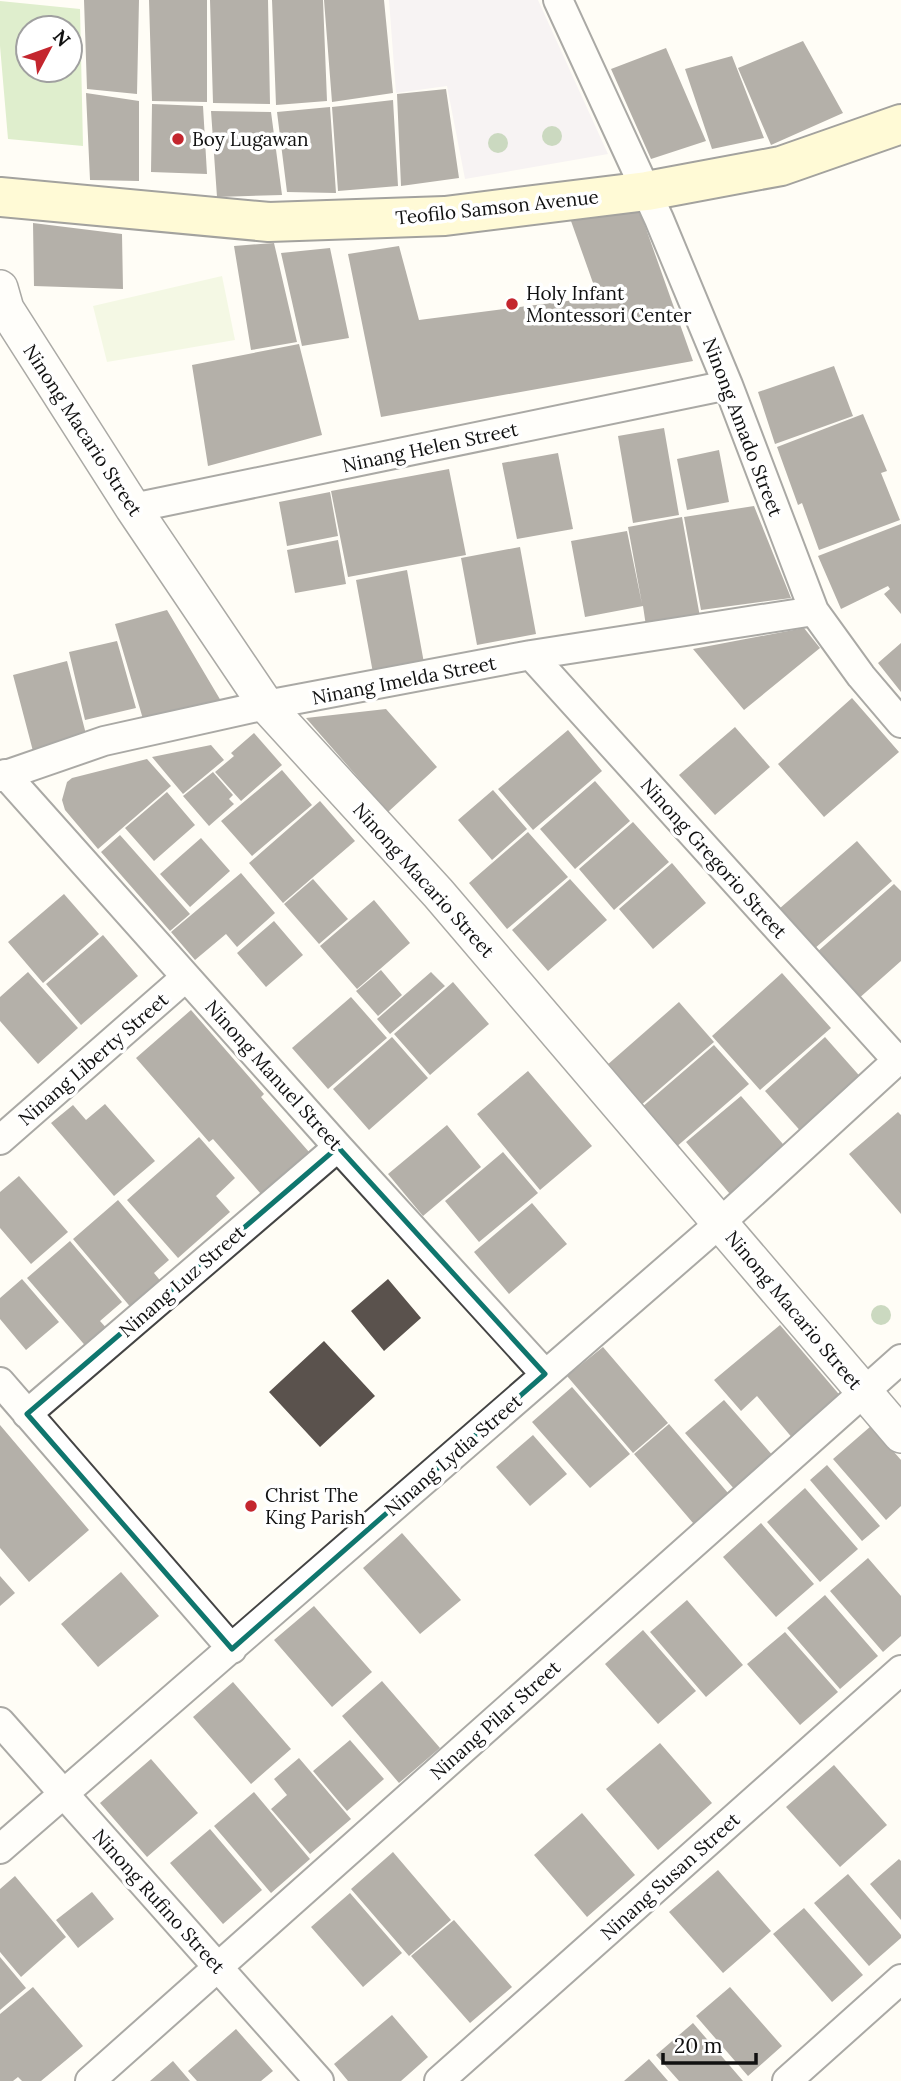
<svg xmlns="http://www.w3.org/2000/svg" width="901" height="2081" font-family="Lora,serif">
  <style>
    .industrial { fill: #eee6ef }
    .forest { fill: #b9dc9c; fill-rule: evenodd }
    .pitch { fill: #e6f2cf }
    .building { fill: #5a524d }
    .lines { fill: none; stroke-linecap: round; stroke-linejoin: round }
    .minor-casing { stroke: #444; stroke-width: 32 }
    .tertiary-casing { stroke: #444; stroke-width: 38 }
    .secondary-casing { stroke: #333; stroke-width: 42 }
    .minor { stroke: #fff; stroke-width: 28 }
    .tertiary { stroke: #fff; stroke-width: 35 }
    .secondary { stroke: #fff6b0; stroke-width: 38 }
    .tree { fill: #8dad7f }
    .marked { fill: none; stroke: #0f766e; stroke-width: 5; stroke-linejoin: round }
    .poi-dot { fill: #c4262e; stroke: #fff; stroke-width: 2.5 }
    .labels { text-anchor: middle; stroke-width: 7; stroke-linejoin: round; paint-order: stroke }
    .poi-label { font-size: 19px; fill: #111; stroke: #fff; text-anchor: start }
    .street-label { font-size: 19px; fill: #111; stroke: #fff }
  </style>
  <rect width="100%" height="100%" fill="#fffdf5"/>
  <path class="industrial" d="M389,0h149l70,154 -143,25 -18,-93 -51,7z"/>
  <path class="forest" d="M0,1l80,8 3,137 -75,-7 -8,-93zM28,28h42v42h-42z"/>
  <path class="pitch" d="M222,276l13,64 -128,22 -14,-56z"/>
  <path class="building" d="M84,0h55l-2,94 -50,-5z
    M149,0h58v102l-55,-1z
    M210,0h58l2,104 -57,-1z
    M272,0h51l4,101 -51,4z
    M324,0h60l9,93 -61,9z
    M803,41l40,72 -72,32 -33,-77z
    M666,48l40,93 -55,18 -40,-90z
    M732,56l32,82 -52,11 -27,-80z
    M446,89l13,89 -58,8 -4,-92z
    M86,93l53,8v80l-49,-1z
    M393,100l5,86 -60,5 -6,-84z
    M152,104l51,2 4,68 -56,-2z
    M330,107l6,86 -49,-1 -10,-80z
    M211,111l60,1 11,83 -65,2z
    M639,209l54,152 -312,56 -33,-163 51,-8 20,74 179,-23 -27,-76z
    M33,223l89,11 1,55 -89,-3z
    M274,243l23,99 -46,8 -17,-104z
    M330,248l19,90 -47,8 -21,-93z
    M299,344l23,91 -114,31 -16,-101z
    M834,366l19,50 -78,28 -17,-52z
    M863,414l24,57 -6,2 19,47 -81,30 -17,-47 -4,2 -21,-58z
    M664,428l15,87 -46,8 -15,-87z
    M719,450l10,52 -42,8 -10,-51z
    M558,453l15,76 -56,10 -15,-76z
    M449,469l17,86 -118,22 -17,-86z
    M330,492l8,44 -51,10 -8,-44z
    M754,506l37,92 -90,12 -17,-93z
    M682,517l18,100 -54,9 -3,-20 -58,11 -14,-76 56,-10 15,73 -14,-77z
    M901,524v90l-17,-20 6,-5 -2,-3 -47,23 -23,-53z
    M338,540l8,44 -51,9 -8,-43z
    M520,547l16,87 -59,11 -16,-87z
    M407,570l17,93 -51,10 -17,-93z
    M167,610l54,91 -78,18 -28,-95z
    M804,628l16,20 -76,62 -51,-61z
    M117,641l19,67 -51,12 -16,-68z
    M901,643v49l-23,-29z
    M67,661l20,77 -53,17 -21,-80z
    M852,698l47,54 -75,65 -46,-53z
    M386,709l51,58 -49,45 -82,-94z
    M735,727l35,40 -55,48 -36,-40z
    M568,730l34,41 -69,59 -35,-41z
    M254,733l28,32 -41,36 -26,-29 19,-16 -3,-3z
    M211,745l13,15 -41,34 -31,-37z
    M147,759l24,27 -73,63 -33,-39 -3,-10 5,-18 5,-4z
    M282,770l30,35 -60,51 -31,-35z
    M213,772l20,23 -4,4 5,5 -25,22 -26,-30z
    M595,781l35,40 -55,48 -35,-40z
    M493,790l34,39 -35,31 -34,-40z
    M167,792l28,33 -41,36 -29,-33z
    M320,801l35,40 -72,62 -34,-40z
    M633,822l36,40 -55,48 -35,-41z
    M528,832l40,45 -61,52 -38,-46z
    M120,835l70,79 -20,17 -69,-79z
    M201,838l29,33 -40,36 -30,-33z
    M857,841l35,40 -78,68 -35,-40z
    M672,863l34,40 -53,46 -34,-40z
    M241,873l34,40 -38,34 -11,-13 -31,26 -24,-28z
    M313,879l35,40 -29,25 -35,-40z
    M570,879l37,41 -59,51 -36,-41z
    M894,884l7,7v70l-44,39 -41,-47z
    M64,894l35,40 -56,49 -35,-41z
    M374,900l36,43 -53,46 -37,-43z
    M274,921l29,34 -37,32 -29,-34z
    M103,935l35,41 -57,49 -35,-41z
    M381,970l21,25 -24,21 -22,-25z
    M28,972l50,56 -40,36 -38,-43v-24z
    M431,972l14,14 -55,48 -13,-15z
    M782,973l49,55 -71,62 -48,-54z
    M453,982l36,42 -59,51 -36,-41z
    M351,997l36,41 -59,51 -36,-41z
    M679,1002l35,40 -74,64 -34,-40z
    M191,1010l73,84 -3,3 48,55 -48,42 -48,-55 -4,3 -73,-84z
    M392,1037l36,41 -59,52 -36,-41z
    M825,1037l40,45 -61,53 -39,-44z
    M714,1045l35,39 -74,64 -34,-40z
    M528,1071l64,75 -52,44 -63,-76z
    M741,1096l48,55 -54,49 -49,-58z
    M105,1104l50,57 -41,35 -63,-73 22,-18 13,15z
    M898,1112l3,3v99l-52,-60z
    M447,1125l34,42 -58,49 -35,-42z
    M199,1137l36,41 -19,18 14,16 -52,46 -51,-58z
    M503,1152l35,41 -59,49 -34,-41z
    M19,1176l49,56 -37,32 -31,-36v-36z
    M118,1200l51,60 -15,13 9,11 -30,26 -60,-71z
    M532,1203l35,41 -58,50 -35,-42z
    M70,1241l52,61 -22,19 10,11 -21,18 -62,-72z
    M22,1279l37,43 -33,28 -26,-31v-21z
    M388,1279l33,39 -37,33 -33,-40z
    M780,1325l63,74 -49,41 -37,-44 -16,15 -27,-31z
    M324,1341l51,55 -55,51 -51,-55z
    M603,1347l65,76 -35,30 -66,-77z
    M572,1387l58,67 -40,34 -58,-66z
    M724,1400l50,57 -38,34 -51,-58z
    M669,1424l65,76 -35,30 -65,-76z
    M0,1425l89,105 -60,52 -29,-34z
    M871,1426l30,34v46l-15,14 -53,-61z
    M533,1435l34,39 -37,32 -34,-39z
    M827,1465l53,61 -18,15 -52,-61z
    M805,1488l53,61 -38,33 -53,-60z
    M761,1523l53,61 -38,33 -53,-60z
    M402,1533l59,67 -41,34 -57,-66z
    M868,1558l33,38v40l-18,16 -53,-61z
    M121,1572l38,44 -61,51 -37,-43z
    M0,1576l15,17 -15,13z
    M825,1595l53,61 -38,33 -53,-61z
    M687,1600l56,65 -37,32 -56,-65z
    M314,1606l58,66 -40,35 -58,-67z
    M643,1630l53,61 -38,33 -53,-60z
    M785,1632l53,60 -38,33 -53,-61z
    M382,1681l58,67 -41,35 -57,-67z
    M233,1682l58,67 -40,35 -58,-67z
    M350,1740l34,39 -37,32 -34,-40z
    M660,1743l52,60 -54,47 -52,-61z
    M299,1758l52,61 -41,35 -39,-45 16,-14 -13,-16z
    M151,1759l47,54 -51,44 -47,-54z
    M834,1765l53,60 -47,42 -54,-60z
    M254,1792l56,67 -39,34 -57,-67z
    M582,1813l53,62 -48,42 -53,-62z
    M210,1829l52,61 -39,34 -53,-61z
    M393,1852l58,68 -42,36 -58,-67z
    M899,1859l2,2v59l-31,-36z
    M718,1870l53,61 -48,42 -54,-61z
    M848,1874l53,61v3l-32,28 -55,-63z
    M15,1876l51,61 -45,40 -21,-25v-63z
    M92,1892l22,27 -36,29 -22,-28z
    M350,1893l52,60 -39,34 -52,-60z
    M804,1908l59,67 -31,27 -59,-68z
    M454,1920l58,67 -42,36 -59,-67z
    M0,1957l26,31 -26,22z
    M33,1987l50,59 -42,35h-19l-4,-4 -5,4h-13v-67z
    M730,1987l52,59 -34,30 -52,-60z
    M392,2015l36,42 -27,24h-53l-14,-17z
    M693,2023l50,58h-64l-23,-26z
    M236,2029l37,42 -12,10h-64l-9,-10z
    M649,2059l19,22h-44z
    M173,2061l17,20h-40z"/>
  <g class="lines">
    <defs>
      <path id="minor" d="M558,0l101,219 69,166 86,226 47,65 40,47
        M133,508l595,-123
        M531,655l366,405
        M5,774l333,373 207,227
        M0,777l104,-36 162,-36 265,-50 283,-44
        M0,1140l186,-163
        M0,1382l232,267
        M27,1414l311,-267
        M0,1722l319,359
        M0,1849l720,-626 181,-166
        M90,2081l811,-722
        M439,2081l462,-411
        M787,2081l114,-102"/>
      <path id="tertiary" d="M0,288l6,21 127,199 133,197 172,188 463,542"/>
      <path id="secondary" d="M0,197l269,25 176,-6 202,-25 134,-25 120,-42"/>
    </defs>
    <use href="#minor" class="minor-casing"/>
    <use href="#tertiary" class="tertiary-casing"/>
    <use href="#secondary" class="secondary-casing"/>
    <use href="#minor" class="minor"/>
    <use href="#tertiary" class="tertiary"/>
    <use href="#secondary" class="secondary"/>
  </g>
  <g class="tree">
    <circle cx="552" cy="136" r="10"/>
    <circle cx="498" cy="143" r="10"/>
    <circle cx="881" cy="1315" r="10"/>
  </g>
  <path d="M0 0H901V2081H0ZM338,1147l207,227 -313,275 -205,-235z" fill="#fffdf5" fill-opacity=".55" fill-rule="evenodd"/>
  <path class="marked" d="M338,1147l207,227 -313,275 -205,-235z"/>
  <g class="poi-dot">
    <circle cx="178" cy="139" r="7"/>
    <circle cx="512" cy="304" r="7"/>
    <circle cx="251" cy="1506" r="7"/>
  </g>
  <g class="labels">
    <g class="poi-label">
      <text x="192" y="146">Boy Lugawan</text>
      <text x="526" y="300">Holy Infant<tspan x="526" dy="22">Montessori Center</tspan></text>
      <text x="265" y="1502">Christ The<tspan x="265" dy="22">King Parish</tspan></text>
    </g>
    <g class="street-label">
      <text transform="translate(497 207) rotate(-6)" y="7">Teofilo Samson Avenue</text>
      <text transform="translate(743 427) rotate(69)" y="7">Ninong Amado Street</text>
      <text transform="translate(83 430) rotate(57)" y="7">Ninong Macario Street</text>
      <text transform="translate(430 447) rotate(-12)" y="7">Ninang Helen Street</text>
      <text transform="translate(404 680) rotate(-11)" y="7">Ninang Imelda Street</text>
      <text transform="translate(714 858) rotate(48)" y="7">Ninong Gregorio Street</text>
      <text transform="translate(424 880) rotate(48)" y="7">Ninong Macario Street</text>
      <text transform="translate(93 1059) rotate(-41)" y="7">Ninang Liberty Street</text>
      <text transform="translate(274 1075) rotate(48)" y="7">Ninong Manuel Street</text>
      <text transform="translate(182 1281) rotate(-41)" y="7">Ninang Luz Street</text>
      <text transform="translate(794 1310) rotate(50)" y="7">Ninong Macario Street</text>
      <text transform="translate(453 1455) rotate(-41)" y="7">Ninang Lydia Street</text>
      <text transform="translate(495 1720) rotate(-42)" y="7">Ninang Pilar Street</text>
      <text transform="translate(670 1876) rotate(-42)" y="7">Ninang Susan Street</text>
      <text transform="translate(159 1901) rotate(48)" y="7">Ninong Rufino Street</text>
    </g>
  </g>
  <g transform="translate(49 49) rotate(49)"><circle r="33" fill="#ffffff" stroke="#a0a0a0" stroke-width="2"/>
  <path d="M0-5L12 26L0 18L-12 26Z" fill="#c4262e"/>
  <text y="-10" font-size="19" font-weight="bold" text-anchor="middle" fill="#111111">N</text>
  </g>
  <path d="M663 2053v10h93v-10" fill="none" stroke="#111111" stroke-width="3.5"/>
  <text x="674" y="2053" font-size="21" fill="#111111" stroke="#ffffff" stroke-width="5" paint-order="stroke">20 m</text>
</svg>
